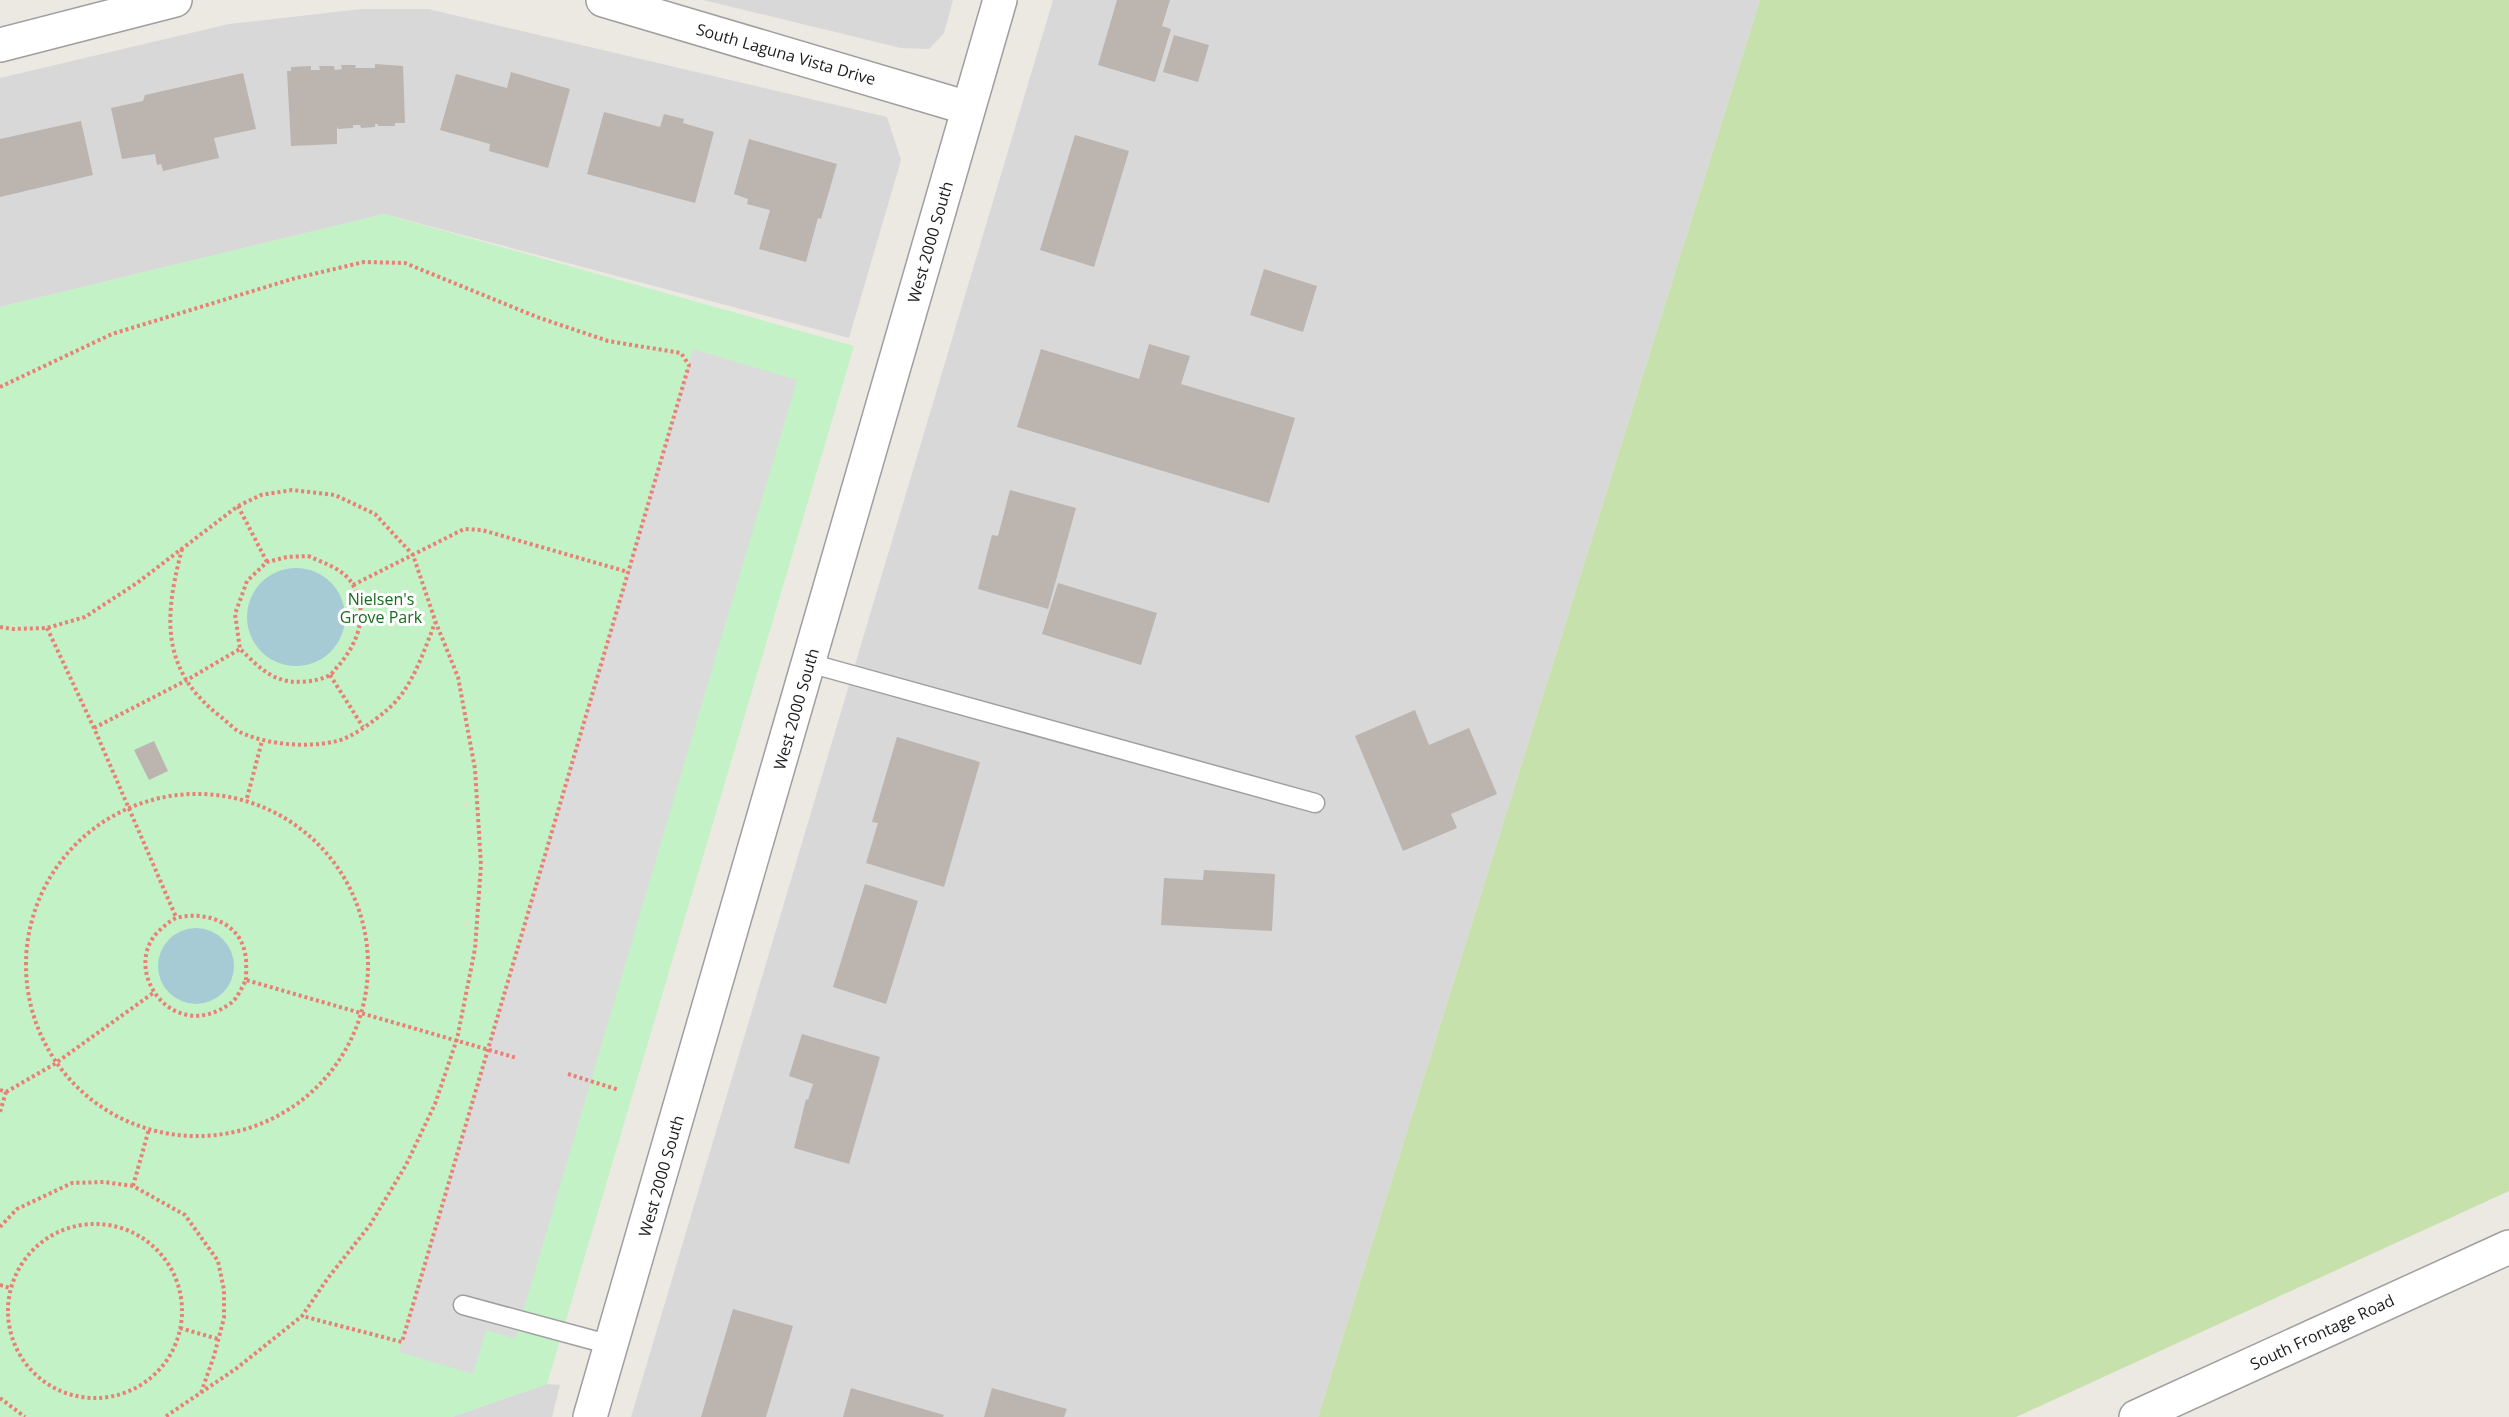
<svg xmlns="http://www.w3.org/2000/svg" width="2509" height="1417" font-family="'Open Sans',sans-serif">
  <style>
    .residential { fill: #d9d8d8 }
    .grass { fill: #c7e1ad }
    .park { fill: #c3f2c6 }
    .parking { fill: #dbdbdb }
    .water { fill: #a7cbd5 }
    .building { fill: #bbb4af }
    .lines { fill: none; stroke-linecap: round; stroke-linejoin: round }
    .service-casing { stroke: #9f9f9f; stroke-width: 21 }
    .minor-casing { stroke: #9f9f9f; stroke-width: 36 }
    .tertiary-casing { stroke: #9f9f9f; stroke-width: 36 }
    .path { stroke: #e98076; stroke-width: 4; stroke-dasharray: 3 3; stroke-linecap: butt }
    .service { stroke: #fff; stroke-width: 18 }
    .minor { stroke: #fff; stroke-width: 33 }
    .tertiary { stroke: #fff; stroke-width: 33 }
    .labels { text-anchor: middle; stroke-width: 6; stroke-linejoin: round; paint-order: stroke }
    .street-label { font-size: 16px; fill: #1b1b1b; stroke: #fff }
    .park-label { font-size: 16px; fill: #176c1d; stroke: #fff }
  </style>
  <rect width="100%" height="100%" fill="#ece8e2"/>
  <path class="residential" d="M703,0h250l-9,33 -15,16 -28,-1z
    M1053,0h707l-442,1417h-687z
    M362,9h66l459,108 14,43 -52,178 -465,-124 -384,93v-229l229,-54z
    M547,1384l13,1 -8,32h-100z"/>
  <path class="grass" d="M1760,0h749v1191l-493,226h-698z"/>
  <path class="park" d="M384,214l470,132 -307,1038 -95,33h-452v-1110z"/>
  <path class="parking" d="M693,349l104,31 -282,959 -29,-9 -13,44 -74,-22z"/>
  <path class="water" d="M247 617a49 49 0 1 1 98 0a49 49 0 1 1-98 0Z
    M158 966a38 38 0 1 1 76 0a38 38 0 1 1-76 0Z"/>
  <path class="building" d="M1117,0h53l-8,26 9,3 -16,53 -57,-17z
    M1174,35l35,10 -11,37 -35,-10z
    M375,64l28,2 2,57h-10v3h-17v-2h-3v3l-14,1 -1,-3h-7v3l-15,1 -1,-3v18l-46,2 -4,-75h4v-4l20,-1v4h9l-1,-4h15l1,4 7,-1 -1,-4h15l-1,3h20z
    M511,72l59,17 -22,79 -59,-17 1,-7 -50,-14 16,-56 51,14z
    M243,73l13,56 -42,9 5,20 -56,13 -2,-7 -4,1 -2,-11 -33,5 -11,-51 32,-7 2,-6z
    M604,112l56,15 4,-13 20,5 -1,4 31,9 -19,71 -108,-29z
    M81,121l12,54 -93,22v-58z
    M1075,135l54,16 -35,116 -54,-17z
    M749,139l88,25 -16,55 -3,-1 -12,44 -47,-13 11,-39 -23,-6 1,-5 -14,-5z
    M1264,269l53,17 -14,46 -53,-17z
    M1149,344l41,12 -9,28 114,34 -26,85 -252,-76 24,-78 98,30z
    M1010,490l66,18 -28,101 -70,-20 14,-54 6,1z
    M1058,583l99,30 -16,52 -99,-31z
    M1415,710l14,35 40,-17 28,66 -46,20 6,14 -54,23 -48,-115z
    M897,737l83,25 -36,125 -78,-24 12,-40 -6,-1z
    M154,741l14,30 -19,9 -15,-30z
    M1204,870l71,4 -3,57 -111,-6 3,-47 39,2z
    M865,884l53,17 -32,103 -53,-17z
    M802,1034l78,23 -31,107 -55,-16 12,-49 2,1 5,-16 -24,-8z
    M733,1309l60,17 -27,91h-65z
    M851,1388l93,27 -1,2h-100z
    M992,1388l75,21 -3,8h-80z"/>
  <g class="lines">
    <defs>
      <path id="service" d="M809,663l506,140
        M463,1305l148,40"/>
      <path id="minor" d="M603,0l365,108
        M0,45l175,-45"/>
      <path id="tertiary" d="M590,1417l410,-1417
        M2136,1417l373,-170"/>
    </defs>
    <use href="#service" class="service-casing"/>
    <use href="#minor" class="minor-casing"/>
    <use href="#tertiary" class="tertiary-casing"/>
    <path class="path" d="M0,387l112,-53 180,-55 72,-17 41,1 132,54 71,24 73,12 8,12 -287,977 -100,-26
      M238,506l29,56
      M182,549c-8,31 -16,66 -9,98 7,31 24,51 48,70 7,5 13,13 21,16 27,12 66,15 95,8 16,-4 37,-20 50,-31 25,-21 36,-57 48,-87
      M308,556c16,7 36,13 45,29 16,28 5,58 -14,80 -3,3 -6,8 -9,10 -12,7 -37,9 -50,4 -16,-5 -28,-19 -40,-30l-5,-35 12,-33 20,-19 20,-5z
      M353,585l111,-56 18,1 146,42
      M0,627l13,2 34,-1 38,-11 52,-34 101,-77 23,-11 31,-5 43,5 40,19 38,41 23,68 22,54 17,92 6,96 -6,84 -18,90 -22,65 -29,61 -36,60 -42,53 -26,38 -65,52 -72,49
      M47,628l47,100 82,189
      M330,675l33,52
      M94,728l91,-47 55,-32
      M26 965a171 171 0 1 1 342 0a171 171 0 1 1-342 0Z
      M247,798l15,-57
      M246,980c0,-8 1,-19 -1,-27 -6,-31 -39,-41 -65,-36 -7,1 -13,7 -19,12 -43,37 10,118 70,74 6,-4 11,-16 15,-23l271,78
      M568,1074l51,16
      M0,1090l6,2 -6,20
      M6,1092l47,-27 100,-72
      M133,1186l16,-57
      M8 1311a87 87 0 1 1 174 0a87 87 0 1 1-174 0Z
      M0,1227l17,-18 55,-26 32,-1 29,4 52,29 33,46 6,29v28l-10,38 -13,37
      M0,1285l10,3
      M180,1328l38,11
      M0,1398l25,19"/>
    <use href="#service" class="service"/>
    <use href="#minor" class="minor"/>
    <use href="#tertiary" class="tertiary"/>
  </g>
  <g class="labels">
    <g class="street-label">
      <text transform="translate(786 54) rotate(16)" y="6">South Laguna Vista Drive</text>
      <text transform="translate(930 242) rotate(-74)" y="6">West 2000 South</text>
      <text transform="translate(796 709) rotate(-74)" y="6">West 2000 South</text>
      <text transform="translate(661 1176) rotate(-74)" y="6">West 2000 South</text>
      <text transform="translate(2322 1332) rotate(-25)" y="6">South Frontage Road</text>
    </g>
    <g class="park-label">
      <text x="381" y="605">Nielsen's<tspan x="381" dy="18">Grove Park</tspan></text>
    </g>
  </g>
</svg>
